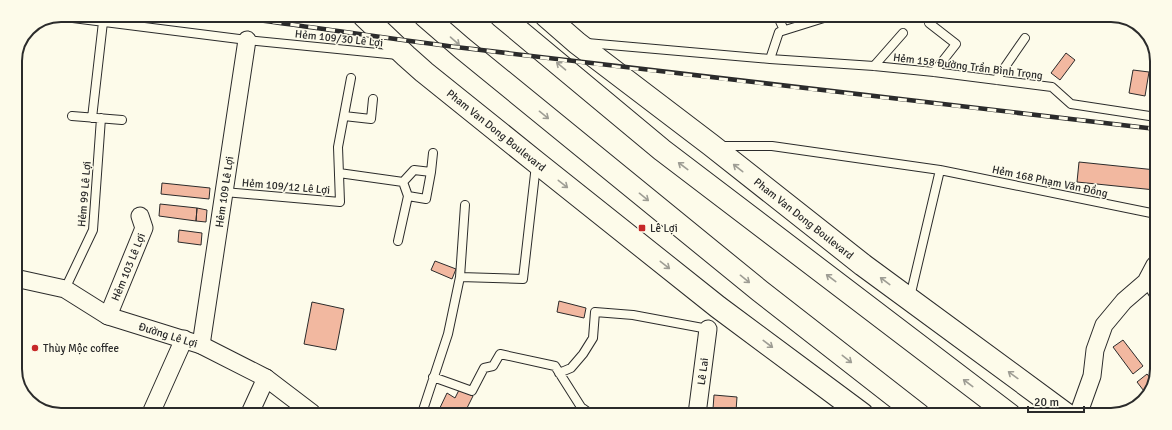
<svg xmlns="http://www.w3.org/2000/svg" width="1172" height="430" font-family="Signika,sans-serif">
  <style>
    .building { fill: #f2b8a0; stroke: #2b2b2b }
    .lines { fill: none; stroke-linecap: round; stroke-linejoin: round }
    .service-casing { stroke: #2b2b2b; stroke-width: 10 }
    .minor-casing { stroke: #2b2b2b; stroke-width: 19 }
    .primary-casing { stroke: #2b2b2b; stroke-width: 24 }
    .trunk-casing { stroke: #2b2b2b; stroke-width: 24 }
    .service { stroke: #fdfbea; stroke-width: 8 }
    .minor { stroke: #fdfbea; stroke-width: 17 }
    .primary { stroke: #fdfbea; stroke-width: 22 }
    .trunk { stroke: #fdfbea; stroke-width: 22 }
    .rail-casing { stroke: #2b2b2b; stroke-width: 4.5 }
    .rail { stroke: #fdfbea; stroke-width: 3; stroke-dasharray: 9; stroke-linecap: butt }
    .oneway { stroke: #9e9d94 }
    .poi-dot { fill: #c62828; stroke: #fdfbea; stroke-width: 1.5 }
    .labels { text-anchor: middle; stroke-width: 3; stroke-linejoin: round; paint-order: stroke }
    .street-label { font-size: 11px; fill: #2b2b2b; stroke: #fdfbea }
    .poi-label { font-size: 11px; fill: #2b2b2b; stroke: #fdfbea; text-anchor: start }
    .rim { fill: none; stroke: #2b2b2b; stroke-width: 2 }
  </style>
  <rect width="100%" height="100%" fill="#fdfbea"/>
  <path class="building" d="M1066,53l9,7 -15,20 -9,-7z
    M1133,70l16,2 -4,24 -16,-3z
    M1079,162l77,8 -1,20 -78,-8z
    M162,183l48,5 -1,11 -48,-5z
    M160,204l37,4 -1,13 -37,-5z
    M197,208l10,2 -1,12 -10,-1z
    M179,230l23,3 -1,12 -23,-3z
    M435,261l21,8 -4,10 -21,-9z
    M559,301l27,7 -2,10 -27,-6z
    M312,302l32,7 -8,41 -32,-6z
    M1123,340l20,26 -10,8 -20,-27z
    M1147,374l8,10 -8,11 -10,-13z
    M459,390l14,6 -9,18h-27l10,-21 8,5z
    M714,395l23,2 -1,14 -23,-2z"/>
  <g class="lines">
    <defs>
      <path id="service" d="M57,16l190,24 151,15
        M778,17l6,13
        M929,23l27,21 -22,28
        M587,43l183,16 104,7 60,6 118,15 19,17 85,13
        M770,59l9,-27 48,-15
        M874,66l29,-33
        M996,80l29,-42
        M72,116l50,4
        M344,116l27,3 2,-20
        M92,118l11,-96
        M720,146h52l168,24 216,44
        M339,173l64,9 11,-12 17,2 2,-19
        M224,192l116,10 -2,-55 13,-69
        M408,196l18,3 5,-27
        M398,241l10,-45 -5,-14
        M460,277l63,2 13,-114
        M1146,282l9,15
        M65,289l28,-59 8,-112
        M910,297l30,-127
        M559,373l12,-5 12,-14 10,-16 2,-26 38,3 75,14
        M433,377l39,14 12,-23 9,-2 7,-12 55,12 26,41 10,7
        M422,413l26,-79 12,-57 5,-72"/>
      <g id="minor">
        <path id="s1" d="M15,278l50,11 43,27 93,29 65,33 46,35"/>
        <path id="s2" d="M108,316l36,-88 -4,-12"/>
        <path id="s3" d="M201,345l46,-305"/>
        <path d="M151,413l33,-74"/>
        <path d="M250,413l16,-35"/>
        <path id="s4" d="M697,414l11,-85"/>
        <path d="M1078,415l14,-39 3,-26 9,-25 20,-24 22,-19 9,-17"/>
      </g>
      <g id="primary">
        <path id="s5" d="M364,16l42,40 18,16 112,90 182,145 144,107"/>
        <path id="s6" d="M546,16l31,27 134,102 152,120 204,150"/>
      </g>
      <path id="trunk" d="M425,16l37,32 298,243 159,124
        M501,16l161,134 348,265"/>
    </defs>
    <use href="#service" class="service-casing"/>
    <use href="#minor" class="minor-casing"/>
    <use href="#primary" class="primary-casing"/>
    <use href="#trunk" class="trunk-casing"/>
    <use href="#service" class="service"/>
    <use href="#minor" class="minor"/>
    <use href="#primary" class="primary"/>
    <use href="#trunk" class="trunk"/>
    <defs>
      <path id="rail" d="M219,15c82,10 163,23 245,33 231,29 462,54 692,81"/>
    </defs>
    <use href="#rail" class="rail-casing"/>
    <use href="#rail" class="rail"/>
  </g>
  <defs><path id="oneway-shaft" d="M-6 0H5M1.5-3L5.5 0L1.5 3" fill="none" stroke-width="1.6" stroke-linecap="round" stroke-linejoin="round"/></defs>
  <g class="oneway">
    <use href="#oneway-shaft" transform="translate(455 41) rotate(41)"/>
    <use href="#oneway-shaft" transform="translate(561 66) rotate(-140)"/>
    <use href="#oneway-shaft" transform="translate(544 115) rotate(39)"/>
    <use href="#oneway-shaft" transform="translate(683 166) rotate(-143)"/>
    <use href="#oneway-shaft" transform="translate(738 168) rotate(-142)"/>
    <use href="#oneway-shaft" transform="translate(563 184) rotate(38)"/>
    <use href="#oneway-shaft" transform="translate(644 197) rotate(39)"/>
    <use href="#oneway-shaft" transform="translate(665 265) rotate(38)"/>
    <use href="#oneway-shaft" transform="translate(831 278) rotate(-143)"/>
    <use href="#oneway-shaft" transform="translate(745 279) rotate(39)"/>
    <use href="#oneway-shaft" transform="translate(885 281) rotate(-143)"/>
    <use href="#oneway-shaft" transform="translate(768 344) rotate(37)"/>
    <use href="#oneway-shaft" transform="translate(847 359) rotate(38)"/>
    <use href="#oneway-shaft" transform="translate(1013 375) rotate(-144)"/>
    <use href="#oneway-shaft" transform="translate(968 383) rotate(-143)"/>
  </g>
  <g class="poi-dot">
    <rect x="638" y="224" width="8" height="8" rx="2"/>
    <circle cx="35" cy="348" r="4"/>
  </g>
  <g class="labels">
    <g class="street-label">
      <text transform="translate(339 38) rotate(6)" y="4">Hẻm 109/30 Lê Lợi</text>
      <text transform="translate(968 66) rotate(7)" y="4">Hẻm 158 Đường Trần Bình Trọng</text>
      <text dy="4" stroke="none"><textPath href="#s5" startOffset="175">Pham Van Dong Boulevard</textPath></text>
      <text transform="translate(1050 181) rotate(12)" y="4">Hẻm 168 Phạm Văn Đồng</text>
      <text transform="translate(286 186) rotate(5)" y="4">Hẻm 109/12 Lê Lợi</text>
      <text dy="4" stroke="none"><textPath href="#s3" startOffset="155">Hẻm 109 Lê Lợi</textPath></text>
      <text transform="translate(84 194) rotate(-85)" y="4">Hẻm 99 Lê Lợi</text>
      <text dy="4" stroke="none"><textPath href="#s6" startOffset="328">Pham Van Dong Boulevard</textPath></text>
      <text dy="4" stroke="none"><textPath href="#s2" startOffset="53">Hẻm 103 Lê Lợi</textPath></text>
      <text dy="4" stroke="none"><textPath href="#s1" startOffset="165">Đường Lê Lợi</textPath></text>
      <text dy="4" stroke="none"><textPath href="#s4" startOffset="43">Lê Lai</textPath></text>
    </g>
    <g class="poi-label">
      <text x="650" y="232">Lê Lợi</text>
      <text x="43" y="352">Thùy Mộc coffee</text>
    </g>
  </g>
  <path d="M0 0H1172V430H0ZM61 22H1111A39 39 0 0 1 1150 61V369A39 39 0 0 1 1111 408H61A39 39 0 0 1 22 369V61A39 39 0 0 1 61 22Z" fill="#fdfbea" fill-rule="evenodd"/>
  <path class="rim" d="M61 22H1111A39 39 0 0 1 1150 61V369A39 39 0 0 1 1111 408H61A39 39 0 0 1 22 369V61A39 39 0 0 1 61 22Z"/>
  <path d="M1028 406v6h56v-6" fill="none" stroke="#2b2b2b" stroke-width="2"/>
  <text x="1034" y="406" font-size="12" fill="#2b2b2b" stroke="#fdfbea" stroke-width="3" paint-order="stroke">20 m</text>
</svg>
